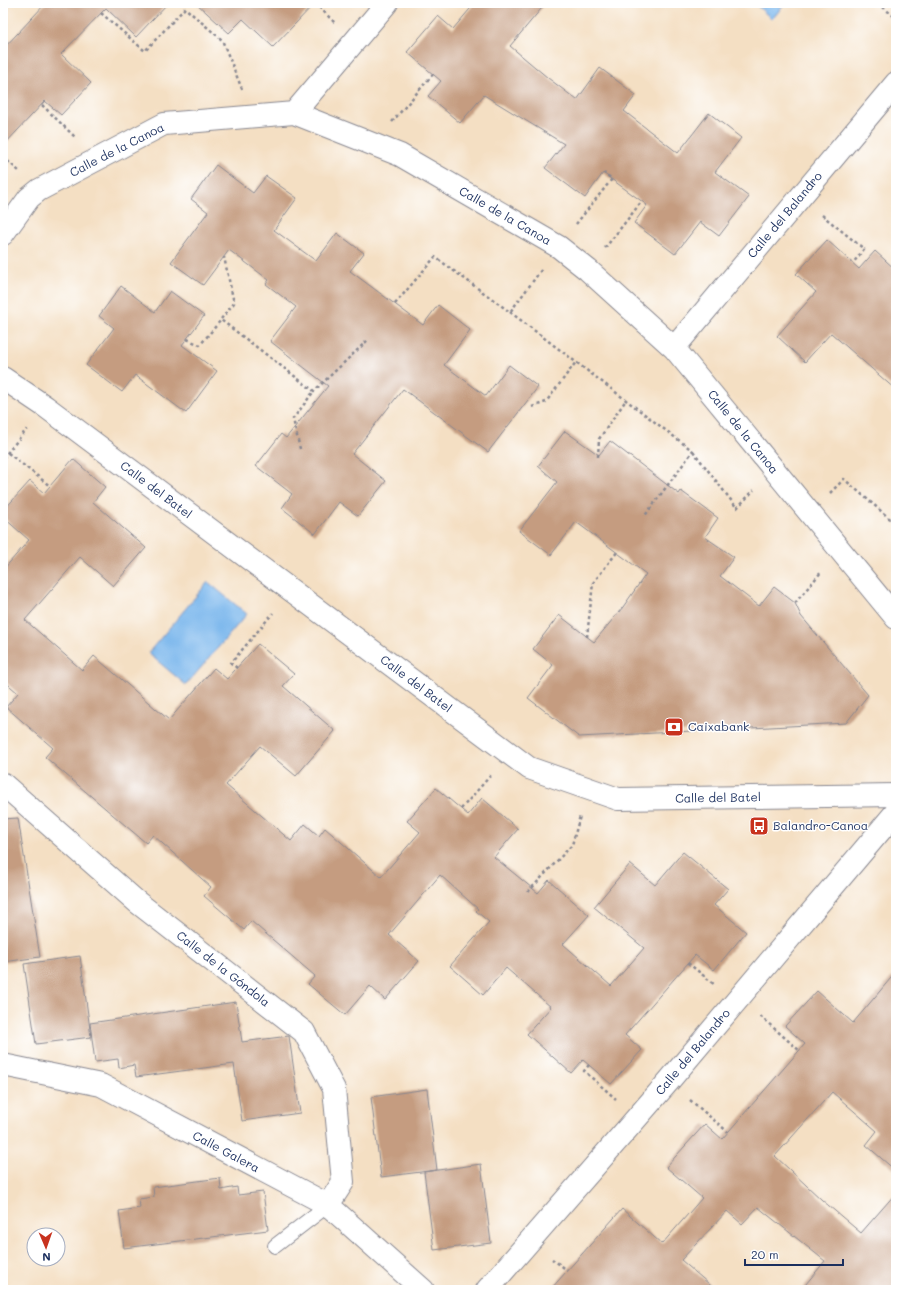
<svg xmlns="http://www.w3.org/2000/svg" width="899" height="1293" font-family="Mali,sans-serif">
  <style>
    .water { fill: #79b6ec; stroke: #4a72a5 }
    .building { fill: #c59c80 }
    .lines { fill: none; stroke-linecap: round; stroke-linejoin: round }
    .service-casing { stroke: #888790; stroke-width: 16 }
    .minor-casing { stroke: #888790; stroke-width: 24 }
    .path { stroke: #888790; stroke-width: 2.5; stroke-dasharray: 3 3; stroke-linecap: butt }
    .service { stroke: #fff; stroke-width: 14 }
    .minor { stroke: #fff; stroke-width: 22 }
    .labels { text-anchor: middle; stroke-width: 3; stroke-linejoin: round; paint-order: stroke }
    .street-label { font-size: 12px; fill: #1b2f5e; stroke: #fff }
    .poi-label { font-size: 12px; fill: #1b2f5e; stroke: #fff; text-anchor: start }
  </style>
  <rect width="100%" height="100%" fill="#fff"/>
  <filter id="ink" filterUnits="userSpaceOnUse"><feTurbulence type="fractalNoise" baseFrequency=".025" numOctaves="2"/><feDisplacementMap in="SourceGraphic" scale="8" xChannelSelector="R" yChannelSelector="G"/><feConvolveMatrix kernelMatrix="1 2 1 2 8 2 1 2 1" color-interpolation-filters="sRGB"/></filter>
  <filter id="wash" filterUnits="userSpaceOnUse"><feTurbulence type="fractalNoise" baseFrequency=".012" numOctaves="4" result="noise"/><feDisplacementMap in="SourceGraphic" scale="16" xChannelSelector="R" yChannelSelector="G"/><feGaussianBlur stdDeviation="0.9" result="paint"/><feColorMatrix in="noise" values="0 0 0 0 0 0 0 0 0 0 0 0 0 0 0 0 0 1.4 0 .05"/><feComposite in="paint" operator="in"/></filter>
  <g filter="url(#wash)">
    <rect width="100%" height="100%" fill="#f4dfc3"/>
    <path class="water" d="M754,3h32l-14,16z
      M208,582l39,32 -61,71 -38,-32z"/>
    <g id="blocks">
      <path class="building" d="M46,3h122l-32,34 -30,-29 -45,46 30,29 -30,32 -16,-14 -42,45v-97z
        M196,3h119l-42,44 -30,-28 -14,14z
        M475,3h71l-36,43 38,32 29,22 23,-32 36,27 -12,16 54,42 31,-40 32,25 -26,34 34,25 -30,39 -19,-14 -25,32 -41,-31 13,-18 -44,-32 -18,25 -40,-30 19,-24 -80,-49 -24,28 -32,-27 13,-15 -34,-29 31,-36 15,13z
        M216,165l37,28 13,-17 31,22 -23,32 42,31 21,-28 27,20 -14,18 73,54 15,-20 32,25 -26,35 42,31 23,-31 29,22 -50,65 -85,-63 -51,65 34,27 -28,35 -19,-14 -24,32 -33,-26 10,-14 -36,-28 25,-32 5,4 42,-52 -58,-45 26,-34 -30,-23 3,-4 -40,-30 -26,35 -32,-23 37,-50 -17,-13z
        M827,240l32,29 16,-18 21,19v120l-65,-57 -26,29 -28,-26 39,-44 -20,-18z
        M121,286l34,26 15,-21 34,25 -22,29 35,26 -31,42 -51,-38 -13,17 -36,-27 28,-37 -15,-12z
        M565,431l34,24 11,-14 69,53 2,-3 37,27 -13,19 29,20 -14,19 39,30 15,-19 21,16 6,13 67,79 -22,28 -267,14 -51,-39 25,-33 -20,-16 26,-34 35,27 29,-35 23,-33 -70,-52 -25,33 -32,-24 38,-49 -19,-16z
        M73,459l32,28 -12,15 53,46 -33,38 -33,-29 -55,63 57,50 12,-14 75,64 45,-52 13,11 31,-35 36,30 -11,12 52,45 -39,45 -36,-30 -34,39 65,56 14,-17 14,12 6,-8 56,49 39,-45 -13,-11 29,-33 32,27 14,-17 36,31 -24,28 44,36 11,-13 40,35 -26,29 48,42 33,-38 -50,-41 36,-43 25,21 28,-33 45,37 -14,16 32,27 -32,38 -19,-15 -70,80 17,15 -31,34 -28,-24 -12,13 -44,-39 24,-27 -45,-39 -23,27 -33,-29 39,-44 -13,-11 2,-2 -38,-34 -51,60 30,26 -34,39 -15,-14 -25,29 -37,-31 7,-8 -64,-55 -7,9 -40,-34 7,-9 -58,-52 -7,8 -101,-86 8,-9 -47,-41 12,-14 -15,-13v-110l26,-30 -26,-23v-6l27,-30 14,12z
        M18,818l22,139 -37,5v-143z
        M80,956l11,81 -55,7 -12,-80z
        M896,972v199l-30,-26 11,-14 -45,-39 -57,64 47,44 39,33 35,-40v97h-95l24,-29 -67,-54 -16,17 -15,-13 -46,49 35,30h-166l72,-81 40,35 40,-46 -36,-31 39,-43 17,15 83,-95 -20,-18 32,-35 36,32z
        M236,1002l6,40 47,-6 11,77 -58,8 -8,-57 -98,13 -2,-12 -15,3 -1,-9 -23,3 -5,-39z
        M427,1089l10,81 -56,7 -10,-80z
        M481,1164l10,79 -57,7 -10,-78z
        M220,1178l1,12 16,-3 1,8 25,-3 5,38 -144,18 -5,-37 21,-3 -1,-9 15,-2 -1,-10z"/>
    </g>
  </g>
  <g filter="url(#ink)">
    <use href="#blocks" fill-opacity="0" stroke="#888790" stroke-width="1"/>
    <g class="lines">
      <defs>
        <path id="service" d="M275,1246l53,-41"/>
        <path id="minor" d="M294,113l93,-110
          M3,234l26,-36 10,-8 125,-66 130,-11 106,42 159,92 29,23 86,78 222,270
          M674,348l222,-265
          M3,378l43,29 483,361 89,31 278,-4
          M3,784l134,118 167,130 30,57 9,93 -15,23
          M3,1065l98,20 227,120 95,85
          M487,1290l181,-208 228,-270"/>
      </defs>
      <use href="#service" class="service-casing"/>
      <use href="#minor" class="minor-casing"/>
      <path class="path" d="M315,3l20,20
        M878,3l18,15
        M101,13l44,38 40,-43 37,32 20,49
        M42,105l34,33
        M392,122l41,-48
        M3,157l16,14
        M822,215l42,34 -11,14
        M576,224l36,-45 -8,-6
        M605,248l37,-47
        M395,304l40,-47 75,55 32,-43
        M510,312l183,139 -49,66
        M221,319l13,-16 -10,-46
        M187,339l13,6 21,-25 93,71 55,-52
        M532,407l14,-5 30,-40
        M300,449l-7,-30 21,-28
        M693,451l44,57 17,-18
        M8,453l42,33
        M598,457l1,-18 27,-39
        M3,458l24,-29
        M830,493l14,-14 52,45
        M795,603l27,-32
        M587,637l6,-54 25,-32
        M237,668l-6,-5 42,-50
        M461,809l30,-34
        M528,892l44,-47 8,-29
        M688,963l27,22
        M760,1016l40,35
        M589,1065l-5,6 32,28
        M690,1100l38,32
        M552,1259l15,11"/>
      <use href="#service" class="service"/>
      <use href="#minor" class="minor"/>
    </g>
  </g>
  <defs>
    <symbol id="bank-square" viewBox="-11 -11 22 22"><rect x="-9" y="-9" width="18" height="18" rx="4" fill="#c8321e" stroke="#fff"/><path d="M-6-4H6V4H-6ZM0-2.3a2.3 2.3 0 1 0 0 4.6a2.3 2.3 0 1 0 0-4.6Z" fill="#fff"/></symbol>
    <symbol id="bus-square" viewBox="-11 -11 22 22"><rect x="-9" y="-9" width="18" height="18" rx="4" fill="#c8321e" stroke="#fff"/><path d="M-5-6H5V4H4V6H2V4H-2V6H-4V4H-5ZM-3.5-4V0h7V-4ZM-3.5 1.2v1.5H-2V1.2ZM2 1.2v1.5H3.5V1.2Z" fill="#fff"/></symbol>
  </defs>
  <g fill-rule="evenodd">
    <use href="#bank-square" x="663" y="716" width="22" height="22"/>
    <use href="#bus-square" x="748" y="815" width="22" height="22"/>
  </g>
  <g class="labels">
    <g class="street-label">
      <text transform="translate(117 150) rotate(-27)" y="4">Calle de la Canoa</text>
      <text transform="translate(785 215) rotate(-50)" y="4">Calle del Balandro</text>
      <text transform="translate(505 216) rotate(30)" y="4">Calle de la Canoa</text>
      <text transform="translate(743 432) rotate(51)" y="4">Calle de la Canoa</text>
      <text transform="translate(156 490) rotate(37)" y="4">Calle del Batel</text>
      <text transform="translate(416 684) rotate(37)" y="4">Calle del Batel</text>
      <text transform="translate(718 798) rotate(-1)" y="4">Calle del Batel</text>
      <text transform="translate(223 969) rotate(38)" y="4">Calle de la Góndola</text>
      <text transform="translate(693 1052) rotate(-50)" y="4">Calle del Balandro</text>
      <text transform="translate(226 1152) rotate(28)" y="4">Calle Galera</text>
    </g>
    <g class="poi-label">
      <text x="688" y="731">Caixabank</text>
      <text x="773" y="830">Balandro-Canoa</text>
    </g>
  </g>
  <rect width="899" height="1293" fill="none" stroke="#fff" stroke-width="16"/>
  <g transform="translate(46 1247) rotate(178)"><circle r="19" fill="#ffffff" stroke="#a4acbf"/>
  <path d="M0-3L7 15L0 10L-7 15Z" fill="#c8321e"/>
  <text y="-6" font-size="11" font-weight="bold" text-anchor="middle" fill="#1b2f5e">N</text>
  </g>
  <path d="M745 1259v6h98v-6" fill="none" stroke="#1b2f5e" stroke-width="2"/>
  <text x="751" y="1259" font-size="12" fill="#1b2f5e" stroke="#ffffff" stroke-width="3" paint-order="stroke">20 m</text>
</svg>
